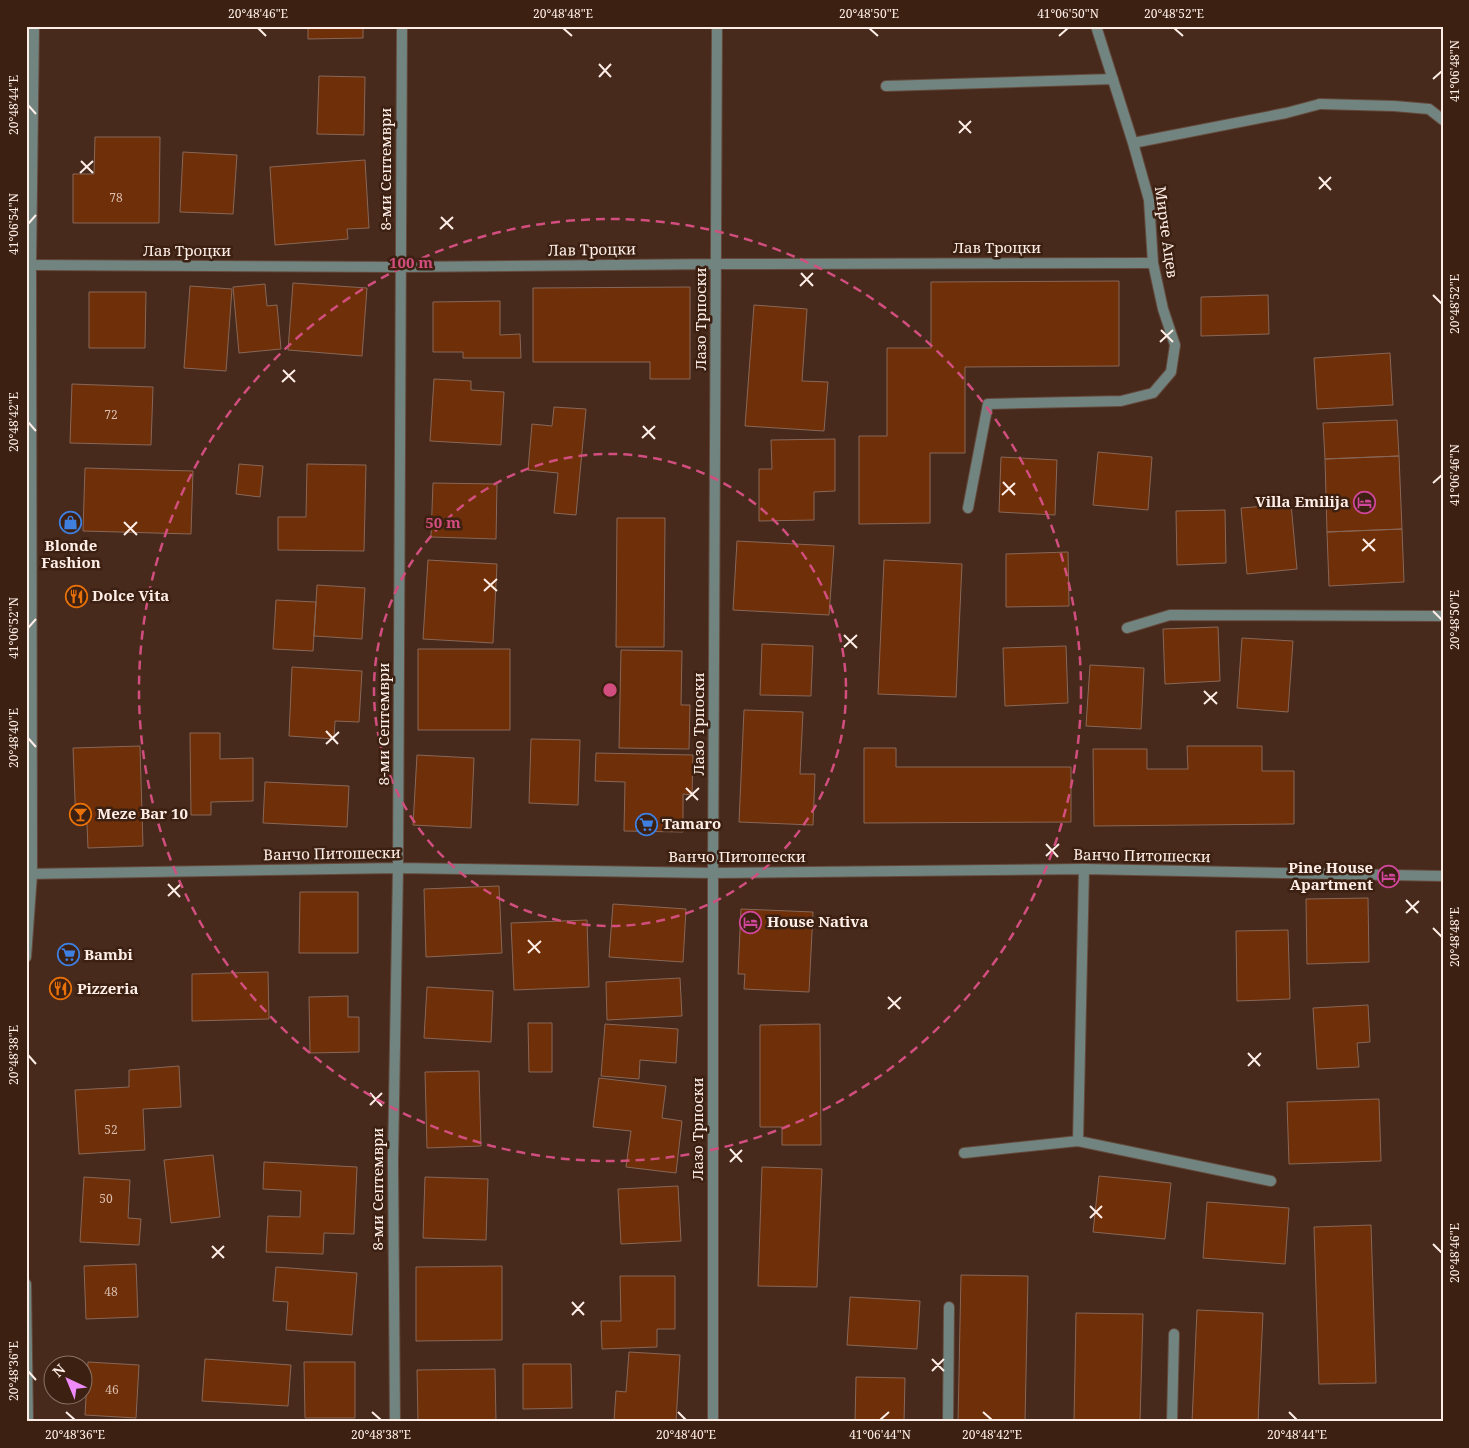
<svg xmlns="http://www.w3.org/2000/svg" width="1469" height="1448" font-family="'Noto Serif',serif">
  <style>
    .building { fill: #6f2f08; stroke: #886757 }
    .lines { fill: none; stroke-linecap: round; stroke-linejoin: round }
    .service-casing { stroke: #64493c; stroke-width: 12 }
    .minor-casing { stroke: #64493c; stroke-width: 12 }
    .tertiary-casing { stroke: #64493c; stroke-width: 12 }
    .service { stroke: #71847f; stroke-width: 10 }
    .minor { stroke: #71847f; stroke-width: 10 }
    .tertiary { stroke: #71847f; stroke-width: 10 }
    .ticks { fill: none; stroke: #feeee7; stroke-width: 2 }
    .ring { fill: none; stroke: #d14e7e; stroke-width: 2.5; stroke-dasharray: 9 6 }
    .labels { text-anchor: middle; stroke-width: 5; stroke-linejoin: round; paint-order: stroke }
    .number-label { font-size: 12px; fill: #dabeaf }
    .street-label { font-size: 15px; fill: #feeee7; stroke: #3c2012 }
    .poi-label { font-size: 15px; font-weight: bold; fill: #feeee7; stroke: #3c2012; text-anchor: start }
    .centre { fill: #d14e7e; stroke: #3c2012; stroke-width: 2.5 }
    .ring-label { font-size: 15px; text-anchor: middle; font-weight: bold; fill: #d14e7e; stroke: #3c2012; stroke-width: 5; stroke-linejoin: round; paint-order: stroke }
    .neatline { fill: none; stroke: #feeee7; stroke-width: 2 }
    .ticks-label { font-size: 12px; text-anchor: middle; fill: #feeee7 }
  </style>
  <rect width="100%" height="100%" fill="#472a1c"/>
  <path class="building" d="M91,26h54v1l-54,1z
    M308,26h55v12l-55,1z
    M319,76l46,1 -1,58 -47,-1z
    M95,137h65l-1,86h-86v-49h21z
    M183,152l54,3 -4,59 -53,-2z
    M365,160l4,68 -22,1 1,10 -73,6 -5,-78z
    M1119,281v85l-154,1v86h-35v70l-71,1v-88h28v-88h44v-66z
    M293,283l74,5 -5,68 -74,-6z
    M265,284l2,22 10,-1 4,44 -42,4 -6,-66z
    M190,286l42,3 -6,82 -42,-3z
    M690,287v92h-40v-17h-117v-74z
    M89,292h57l-1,56h-56z
    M1268,295l1,39 -68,2v-39z
    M500,301v34l20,-1 1,24h-58v-6h-30v-50z
    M754,305l53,4 -5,72 26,1 -4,49 -79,-5z
    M1390,353l3,52 -76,4 -3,-51z
    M434,379l37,2v9l33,2 -3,53 -71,-4z
    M72,384l81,3 -2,58 -81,-2z
    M554,407l32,2 -10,106 -22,-2 4,-40 -30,-3 4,-46 20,2z
    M1397,420l2,36 -74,3 -2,-36z
    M835,439v52l-21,1v28l-55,1v-52h13l-1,-29z
    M1098,452l54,5 -4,53 -55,-5z
    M1399,456l3,73 -75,3 -2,-73z
    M1001,457l56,3 -2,55 -56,-3z
    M239,464l24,2 -3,31 -24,-3z
    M307,464l59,1 -2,86 -86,-1v-33h28z
    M85,468l108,3 -2,63 -108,-3z
    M433,483l64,1 -1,55 -65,-2z
    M1291,504l6,65 -50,5 -6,-66z
    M1225,510l1,53 -49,2 -1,-54z
    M617,518h48l-1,129h-48z
    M1402,529l2,53 -75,4 -2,-54z
    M737,541l97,5 -5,69 -96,-5z
    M1068,552l1,54 -63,1v-53z
    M428,560l69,4 -4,79 -70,-4z
    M884,560l78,4 -6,133 -78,-3z
    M317,585l48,3 -3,51 -48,-3z
    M276,600l40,2 -3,49 -40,-2z
    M1218,627l2,54 -55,3 -2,-55z
    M1242,638l51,3 -5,71 -51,-4z
    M762,644l51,2 -2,50 -51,-1z
    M1066,646l2,57 -63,3 -2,-58z
    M418,649h92v81h-92z
    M621,650l61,1 -1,54h9l-1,44 -70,-1z
    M1090,665l54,3 -3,61 -55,-3z
    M292,667l70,4 -3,51 -24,-1 -1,18 -45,-3z
    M744,710l59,2 -3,62h15l-2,51 -74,-3z
    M190,733h30v26l33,-1v43l-42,1v13h-20z
    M531,739l49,1 -2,65 -49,-2z
    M140,746l3,100 -55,2 -1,-24 -11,1 -3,-77z
    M1187,746h75v25h32v53l-200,2 -1,-77h54v20h41z
    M864,748h32v19h175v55l-207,1z
    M596,753l97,2 -1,40 -9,-1v38l-59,-1 1,-49 -30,-1z
    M417,755l57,3 -3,70 -58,-3z
    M265,782l84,4 -2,41 -84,-4z
    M499,886l3,67 -76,4 -2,-68z
    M300,892h58v61h-59z
    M1368,898l1,64 -62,2 -1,-65z
    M613,904l73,5 -3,53 -74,-5z
    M741,909l72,3 -4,80 -65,-3 1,-15h-7z
    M587,920l2,67 -75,3 -3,-67z
    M1288,930l2,69 -53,2 -1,-70z
    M268,972l1,47 -77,2v-47z
    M680,978l2,38 -75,4 -1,-38z
    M427,987l66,4 -2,51 -67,-4z
    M348,996v21h11v35l-49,1 -1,-56z
    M1368,1005l2,37 -13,1 2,24 -42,2 -4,-61z
    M528,1023h24v49h-23z
    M605,1024l73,5 -2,34 -36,-3 -1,19 -38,-3z
    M820,1024l1,121h-39v-18h-22v-102z
    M179,1066l2,41 -38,2 2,41 -66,4 -4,-64 54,-3v-17z
    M479,1071l2,75 -54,2 -2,-76z
    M599,1078l67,8 -4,32 20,3 -6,52 -50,-6 5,-36 -38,-4z
    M1379,1099l2,62 -92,3 -2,-62z
    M213,1155l7,62 -49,6 -7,-63z
    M264,1162l93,5 -3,67 -30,-1 -1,21 -57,-2 2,-36 32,1 1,-26 -38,-2z
    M762,1167l60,2 -5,118 -59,-1z
    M1099,1176l72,7 -6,56 -72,-7z
    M84,1177l46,3 -2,38 13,1 -2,26 -59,-3z
    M425,1177l63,2 -2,61 -63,-2z
    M678,1186l3,55 -60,3 -3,-55z
    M1207,1202l82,6 -4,56 -82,-6z
    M1371,1225l5,158 -57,1 -5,-157z
    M136,1264l2,53 -52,2 -2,-53z
    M502,1266v74l-86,1v-74z
    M276,1267l81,6 -5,62 -66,-5 2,-28 -15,-1z
    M961,1275l67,1 -3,146h-67z
    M620,1276h55v53h-18v18l-55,2 -1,-28h20z
    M850,1297l70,4 -3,48 -70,-4z
    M1197,1310l66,3 -5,109h-66z
    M1076,1313l67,1 -3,108h-66z
    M629,1352l51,3 -4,67 -62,-1 2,-30 10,1z
    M205,1359l86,6 -3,41 -86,-5z
    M88,1362l51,3 -3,53 -51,-3z
    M304,1362h51v56h-50z
    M523,1364h48l1,44 -49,1z
    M495,1369l1,53h-78l-1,-52z
    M856,1377l49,1 -1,44h-49z"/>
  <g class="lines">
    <defs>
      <path id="service" d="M1096,26l37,117
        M886,86l227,-7
        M968,508l20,-104 133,-3 32,-8 18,-21 4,-27 -12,-36 -10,-46 -4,-63 -16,-57 153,-30 34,-9
        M1127,628l43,-13 273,1
        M1078,1141l193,40
        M964,1153l114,-12 6,-272
        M948,1422l1,-115
        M1172,1422l2,-88"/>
      <path id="minor" d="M1320,104l74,2 35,3 14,11
        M31,265l369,2 316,-3 437,-1
        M26,874l372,-6 315,5 371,-4 359,7
        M395,1422l-2,-261 5,-293 4,-842
        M713,1422v-549l4,-847"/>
      <path id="tertiary" d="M26,957l6,-83 -1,-609 3,-239
        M26,1284l2,138"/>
    </defs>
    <use href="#service" class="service-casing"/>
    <use href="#minor" class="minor-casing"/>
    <use href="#tertiary" class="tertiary-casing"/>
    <use href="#service" class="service"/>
    <use href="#minor" class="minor"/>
    <use href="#tertiary" class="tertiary"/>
  </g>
  <path class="ticks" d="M258,28l8,8M563,28l9,8M869,28l9,8M1174,28l9,8M1059,36l9,-8M599,64l12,13M599,77l12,-13M1433,79l9,-8M28,105l8,9M959,121l12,12M959,133l12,-12M81,161l12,12M80,173l13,-12M1319,177l12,13M1319,189l12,-12M441,217l12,12M28,224l8,-9M440,229l13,-12M801,273l12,13M800,286l13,-13M1433,295l9,9M1161,330l12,12M1160,342l13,-12M283,370l12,12M282,382l13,-12M28,422l8,9M643,426l12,13M642,438l13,-12M1003,482l12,13M1433,483l9,-8M1002,495l13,-12M124,522l13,13M124,535l13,-13M1363,539l12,12M1362,551l13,-12M484,579l13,12M484,591l13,-12M1433,611l9,9M28,628l8,-9M844,635l13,13M844,647l13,-12M1204,691l13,13M1204,704l13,-12M326,731l12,13M28,738l8,9M326,744l13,-12M686,788l12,12M686,800l13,-12M1046,844l12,13M1046,856l13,-12M168,884l12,13M168,896l13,-12M1406,900l12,13M1406,913l13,-12M1433,928l9,9M528,940l12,13M528,953l13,-12M888,997l12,12M888,1009l13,-12M1248,1053l12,13M28,1055l8,9M1248,1066l13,-13M370,1093l12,13M370,1105l12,-12M730,1149l12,13M730,1162l12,-12M1090,1206l12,12M1090,1218l12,-12M1433,1244l9,9M212,1246l12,12M212,1258l12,-12M572,1302l12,13M572,1315l12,-13M932,1359l12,12M28,1371l8,9M932,1371l12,-12M66,1412l9,8M372,1412l9,8M678,1412l8,8M983,1412l9,8M1289,1412l8,8M880,1420l9,-8"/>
  <g class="ring">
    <circle cx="610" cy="690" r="236"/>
    <circle cx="610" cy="690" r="471"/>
  </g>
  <defs>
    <symbol id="hotel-ring" viewBox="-11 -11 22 22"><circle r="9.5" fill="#3c2012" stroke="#d1479c" stroke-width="1.5"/><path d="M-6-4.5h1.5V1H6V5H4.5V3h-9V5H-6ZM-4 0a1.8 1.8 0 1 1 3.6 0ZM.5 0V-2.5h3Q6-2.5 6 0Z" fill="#d1479c"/></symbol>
    <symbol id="shop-ring" viewBox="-11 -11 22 22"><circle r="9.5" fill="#3c2012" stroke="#3f7fe0" stroke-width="1.5"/><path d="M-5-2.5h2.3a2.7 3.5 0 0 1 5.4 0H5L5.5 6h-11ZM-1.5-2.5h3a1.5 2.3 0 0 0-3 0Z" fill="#3f7fe0"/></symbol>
    <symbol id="restaurant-ring" viewBox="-11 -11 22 22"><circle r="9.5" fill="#3c2012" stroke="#e8710a" stroke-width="1.5"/><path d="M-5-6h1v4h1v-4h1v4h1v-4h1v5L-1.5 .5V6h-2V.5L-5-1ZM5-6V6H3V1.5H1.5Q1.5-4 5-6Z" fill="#e8710a"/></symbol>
    <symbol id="bar-ring" viewBox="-11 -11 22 22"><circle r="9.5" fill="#3c2012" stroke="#e8710a" stroke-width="1.5"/><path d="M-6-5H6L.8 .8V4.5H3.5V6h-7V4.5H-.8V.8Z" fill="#e8710a"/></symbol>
    <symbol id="supermarket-ring" viewBox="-11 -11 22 22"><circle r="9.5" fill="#3c2012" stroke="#3f7fe0" stroke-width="1.5"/><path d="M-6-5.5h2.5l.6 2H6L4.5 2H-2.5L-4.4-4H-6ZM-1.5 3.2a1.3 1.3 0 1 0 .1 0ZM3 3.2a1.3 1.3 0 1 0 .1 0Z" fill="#3f7fe0"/></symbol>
  </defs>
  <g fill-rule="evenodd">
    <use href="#hotel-ring" x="1352" y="490" width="25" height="25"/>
    <use href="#shop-ring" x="58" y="510" width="25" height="25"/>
    <use href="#restaurant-ring" x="64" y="584" width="25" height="25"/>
    <use href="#bar-ring" x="68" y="802" width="25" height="25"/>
    <use href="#supermarket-ring" x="634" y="812" width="25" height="25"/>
    <use href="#hotel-ring" x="1376" y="864" width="25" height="25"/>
    <use href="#hotel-ring" x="738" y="910" width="25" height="25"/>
    <use href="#supermarket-ring" x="56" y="942" width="25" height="25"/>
    <use href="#restaurant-ring" x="48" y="976" width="25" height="25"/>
  </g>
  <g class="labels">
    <g class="number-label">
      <text x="116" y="202">78</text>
      <text x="111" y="419">72</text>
      <text x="111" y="1134">52</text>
      <text x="106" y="1203">50</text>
      <text x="111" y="1296">48</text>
      <text x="112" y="1394">46</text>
    </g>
    <g class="street-label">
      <text transform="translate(386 169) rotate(-90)" y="5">8-ми Септември</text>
      <text transform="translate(1166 232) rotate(82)" y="5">Мирче Ацев</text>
      <text x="997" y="253">Лав Троцки</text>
      <text transform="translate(592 250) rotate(-1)" y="5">Лав Троцки</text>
      <text x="187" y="256">Лав Троцки</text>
      <text transform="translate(701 319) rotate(-90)" y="5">Лазо Трпоски</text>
      <text transform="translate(384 724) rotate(-90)" y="5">8-ми Септември</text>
      <text transform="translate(699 724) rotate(-90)" y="5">Лазо Трпоски</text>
      <text transform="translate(332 854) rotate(-1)" y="5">Ванчо Питошески</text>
      <text transform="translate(1142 856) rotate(1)" y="5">Ванчо Питошески</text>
      <text x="737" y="862">Ванчо Питошески</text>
      <text transform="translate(698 1129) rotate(-90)" y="5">Лазо Трпоски</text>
      <text transform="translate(378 1189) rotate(-90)" y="5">8-ми Септември</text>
    </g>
    <g class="poi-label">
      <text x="1349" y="507" text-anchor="end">Villa Emilija</text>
      <text x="71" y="551" text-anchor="middle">Blonde<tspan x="71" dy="17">Fashion</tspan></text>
      <text x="92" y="601">Dolce Vita</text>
      <text x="97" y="819">Meze Bar 10</text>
      <text x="662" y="829">Tamaro</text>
      <text x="1373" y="873" text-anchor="end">Pine House<tspan x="1373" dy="17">Apartment</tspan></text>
      <text x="767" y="927">House Nativa</text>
      <text x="84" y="960">Bambi</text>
      <text x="77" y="994">Pizzeria</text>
    </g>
  </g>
  <circle cx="610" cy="690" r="8" class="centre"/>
  <g class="ring-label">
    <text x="411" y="268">100 m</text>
    <text x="443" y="528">50 m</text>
  </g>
  <rect width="1469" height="1448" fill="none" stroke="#3c2012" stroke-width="55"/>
  <g transform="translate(68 1380) rotate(316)"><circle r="24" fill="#3c2012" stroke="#8a7267"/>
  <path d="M0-4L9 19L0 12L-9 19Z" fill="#ee8bf8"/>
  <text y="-8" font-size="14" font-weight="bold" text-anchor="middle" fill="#feeee7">N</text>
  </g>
  <rect x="28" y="28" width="1414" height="1392" class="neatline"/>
  <g class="ticks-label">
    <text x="258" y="18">20°48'46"E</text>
    <text x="563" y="18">20°48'48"E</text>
    <text x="869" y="18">20°48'50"E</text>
    <text x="1068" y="18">41°06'50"N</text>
    <text x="1174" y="18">20°48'52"E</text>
    <text transform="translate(1455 71) rotate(-90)" y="4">41°06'48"N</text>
    <text transform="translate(14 105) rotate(-90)" y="4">20°48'44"E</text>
    <text transform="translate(14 224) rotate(-90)" y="4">41°06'54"N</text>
    <text transform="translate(1455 304) rotate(-90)" y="4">20°48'52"E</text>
    <text transform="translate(14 422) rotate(-90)" y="4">20°48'42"E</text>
    <text transform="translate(1455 475) rotate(-90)" y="4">41°06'46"N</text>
    <text transform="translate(1455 620) rotate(-90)" y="4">20°48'50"E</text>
    <text transform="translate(14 628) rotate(-90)" y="4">41°06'52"N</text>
    <text transform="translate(14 738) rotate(-90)" y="4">20°48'40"E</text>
    <text transform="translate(1455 937) rotate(-90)" y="4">20°48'48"E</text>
    <text transform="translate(14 1055) rotate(-90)" y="4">20°48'38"E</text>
    <text transform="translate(1455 1253) rotate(-90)" y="4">20°48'46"E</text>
    <text transform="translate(14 1371) rotate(-90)" y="4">20°48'36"E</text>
    <text x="75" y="1439">20°48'36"E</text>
    <text x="381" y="1439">20°48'38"E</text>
    <text x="686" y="1439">20°48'40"E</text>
    <text x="880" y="1439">41°06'44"N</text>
    <text x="992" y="1439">20°48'42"E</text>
    <text x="1297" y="1439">20°48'44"E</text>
  </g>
</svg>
